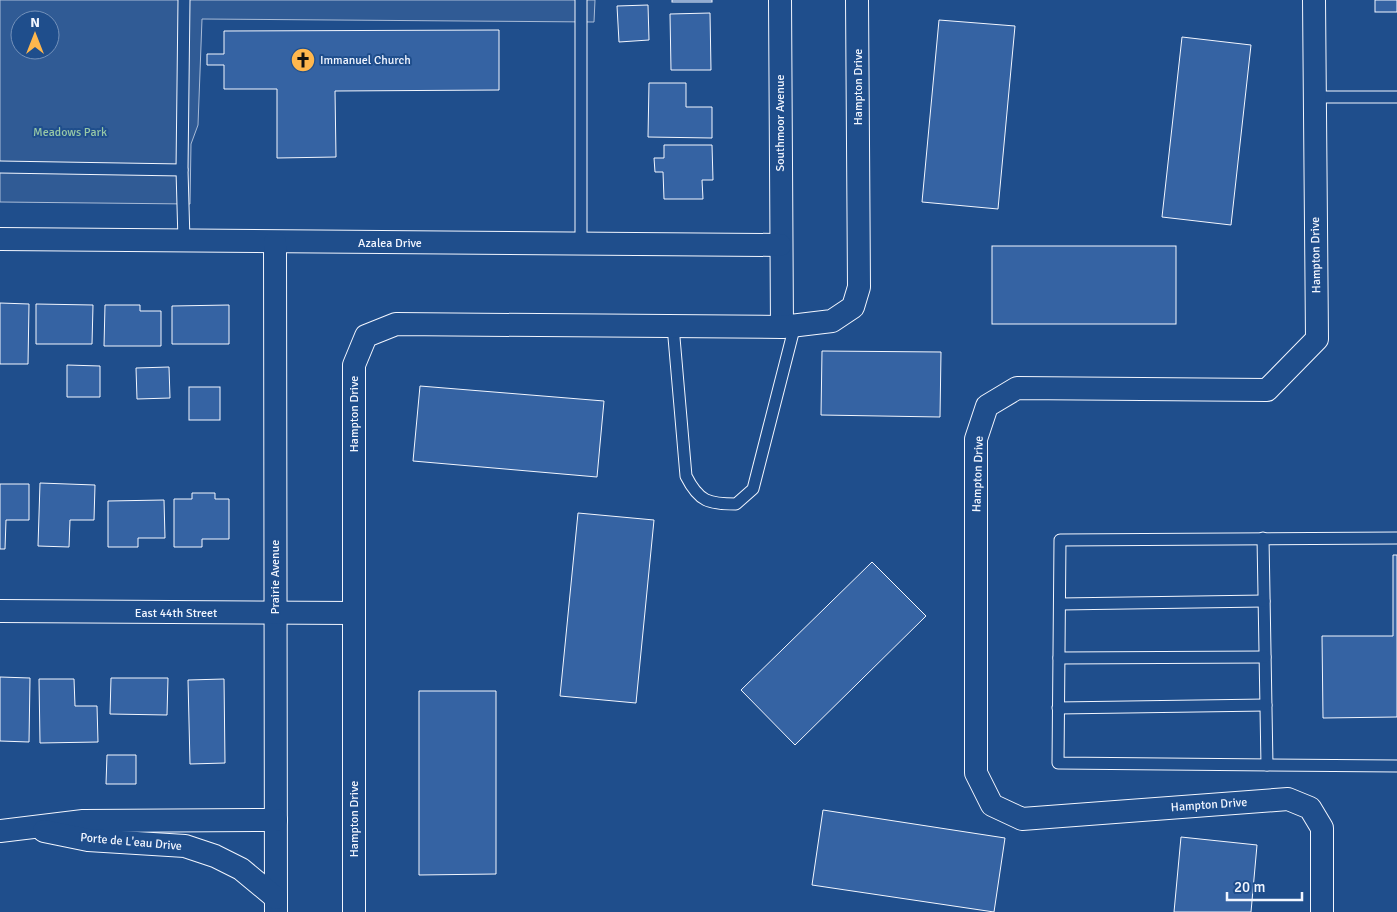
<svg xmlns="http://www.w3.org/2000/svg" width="1397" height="912" viewBox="0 0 1397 912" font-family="Signika,sans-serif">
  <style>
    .built { fill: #305b95; stroke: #a8bbd7; fill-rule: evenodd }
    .building { fill: #3563a3; stroke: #f2f6ff }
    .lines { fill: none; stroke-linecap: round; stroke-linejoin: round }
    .service-casing { stroke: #f2f6ff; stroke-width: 13 }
    .minor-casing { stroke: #f2f6ff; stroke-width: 24 }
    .service { stroke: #1f4e8c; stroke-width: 11 }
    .minor { stroke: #1f4e8c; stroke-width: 22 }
    .labels { text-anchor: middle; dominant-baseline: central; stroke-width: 4; stroke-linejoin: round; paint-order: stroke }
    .poi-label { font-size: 12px; fill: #f2f6ff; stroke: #1f4e8c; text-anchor: start }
    .street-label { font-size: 12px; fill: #f2f6ff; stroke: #1f4e8c }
    .park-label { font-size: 12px; fill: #97c8a6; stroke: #1f4e8c }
  </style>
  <rect width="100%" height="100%" fill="#1f4e8c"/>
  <path class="built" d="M0 0H595L594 22 202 19 198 125 191 144 190 204 0 202ZM20 20H50V50H20Z"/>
  <g class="building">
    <rect x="672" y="0" width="40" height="2"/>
    <rect x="1375" y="0" width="22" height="12"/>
    <polygon points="648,5 649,40 619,42 617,6"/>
    <polygon points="710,13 711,70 671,70 670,14"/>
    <polygon points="939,20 1015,26 998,209 922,202"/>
    <polygon points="499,30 499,90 335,91 336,157 277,158 277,89 224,89 224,65 207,65 207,54 224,54 224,31"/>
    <polygon points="1182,37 1251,45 1231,225 1162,217"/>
    <polygon points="649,83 686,83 686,107 712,107 712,138 648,137"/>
    <polygon points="664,145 712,145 713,180 702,180 703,199 664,199 663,172 655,172 654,158 664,158"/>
    <rect x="992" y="246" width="184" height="78"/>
    <polygon points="0,303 29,304 28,364 0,364"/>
    <polygon points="36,304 93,305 92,344 36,344"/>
    <polygon points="105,305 140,305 140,311 161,311 161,346 104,346"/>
    <polygon points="229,305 229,344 172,344 172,306"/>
    <polygon points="822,351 941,352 940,417 821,415"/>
    <polygon points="67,365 100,366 100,397 67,397"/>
    <polygon points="169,367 170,398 137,399 136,368"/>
    <polygon points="420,386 604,401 597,477 413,461"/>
    <rect x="189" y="387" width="31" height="33"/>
    <polygon points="40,483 95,485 94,520 70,520 69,547 38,546"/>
    <polygon points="0,484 29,484 29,520 6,520 5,549 0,549"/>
    <polygon points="192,493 215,493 215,499 229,499 229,539 202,539 202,547 174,547 174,499 192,499"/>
    <polygon points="164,500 165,538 138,538 138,547 108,547 108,501"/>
    <polygon points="578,513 654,520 636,703 560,696"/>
    <polygon points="1393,555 1397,555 1397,717 1323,718 1322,636 1393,636"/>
    <polygon points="872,562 926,616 795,745 741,690"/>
    <polygon points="0,677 30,678 29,742 0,741"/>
    <polygon points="111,678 168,678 167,715 110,714"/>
    <polygon points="39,679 74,679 75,706 97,706 98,742 40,743"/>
    <polygon points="224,679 225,763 190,764 188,680"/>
    <polygon points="419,691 496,691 496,874 419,875"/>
    <polygon points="107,755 136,755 136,784 106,784"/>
    <polygon points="823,810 1005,838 994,912 812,885"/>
    <polygon points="1181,837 1257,845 1251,912 1174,912"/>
  </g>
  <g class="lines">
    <g class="service-casing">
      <g id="service">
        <polyline points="184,0 182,170 184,241"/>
        <polyline points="581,0 581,244"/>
        <polyline points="1314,97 1397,97"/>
        <polyline points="0,167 182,170"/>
        <path d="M673 326 686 476C699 502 709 504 736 504L753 489 795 325"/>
        <polyline points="1263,538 1267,765"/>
        <polyline points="1397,538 1060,540 1058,763 1397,766"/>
        <polyline points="1060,604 1264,601"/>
        <polyline points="1059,658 1265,657"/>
        <polyline points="1058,708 1266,705"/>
      </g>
    </g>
    <g class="minor-casing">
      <g id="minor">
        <polyline points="780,0 782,327"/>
        <polyline points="1314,0 1317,339 1267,390 1017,388 987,406 976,439 976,773 992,805 1022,819 1288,799 1310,808 1322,828 1322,912"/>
        <polyline points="0,239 780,245"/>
        <polyline points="275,242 276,912"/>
        <polyline points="0,611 353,613"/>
        <polyline points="0,831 83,821 276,820"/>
        <polyline points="44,831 88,840 185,846 215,856 241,869 276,898"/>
        <polyline points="354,912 354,365 366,336 396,324 782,327 832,321 853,307 859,287 857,0"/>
      </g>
    </g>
    <use href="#service" class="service"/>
    <use href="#minor" class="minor"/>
  </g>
  <defs>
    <g id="church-disc" transform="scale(1.25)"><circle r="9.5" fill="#ffb74d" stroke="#1f4e8c"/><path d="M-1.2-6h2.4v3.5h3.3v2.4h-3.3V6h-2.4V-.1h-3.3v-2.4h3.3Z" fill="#111"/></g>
  </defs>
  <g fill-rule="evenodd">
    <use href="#church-disc" x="303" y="60"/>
  </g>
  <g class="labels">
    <g class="poi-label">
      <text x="320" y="60">Immanuel Church</text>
    </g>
    <g class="street-label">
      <text transform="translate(858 87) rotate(-90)">Hampton Drive</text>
      <text transform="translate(780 123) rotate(-90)">Southmoor Avenue</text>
      <text x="390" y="243">Azalea Drive</text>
      <text transform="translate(1316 255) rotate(-91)">Hampton Drive</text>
      <text transform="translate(354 414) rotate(-90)">Hampton Drive</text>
      <text transform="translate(978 474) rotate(-88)">Hampton Drive</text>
      <text transform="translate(275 577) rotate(-90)">Prairie Avenue</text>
      <text x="176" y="613">East 44th Street</text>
      <text transform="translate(1209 805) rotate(-4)">Hampton Drive</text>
      <text transform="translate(354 819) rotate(-90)">Hampton Drive</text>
      <text transform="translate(131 842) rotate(5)">Porte de L'eau Drive</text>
    </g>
    <g class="park-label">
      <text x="70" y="132">Meadows Park</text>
    </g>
  </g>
  <g transform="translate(35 35)"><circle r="24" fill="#1f4e8c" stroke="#7391ba"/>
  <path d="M0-4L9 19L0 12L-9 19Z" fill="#ffb74d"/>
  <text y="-8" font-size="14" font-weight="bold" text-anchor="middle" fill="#f2f6ff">N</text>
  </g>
  <path d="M1227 892v8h75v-8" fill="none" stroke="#f2f6ff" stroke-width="2.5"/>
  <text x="1234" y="892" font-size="15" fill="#f2f6ff" stroke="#1f4e8c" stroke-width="4" paint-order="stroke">20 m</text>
</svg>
